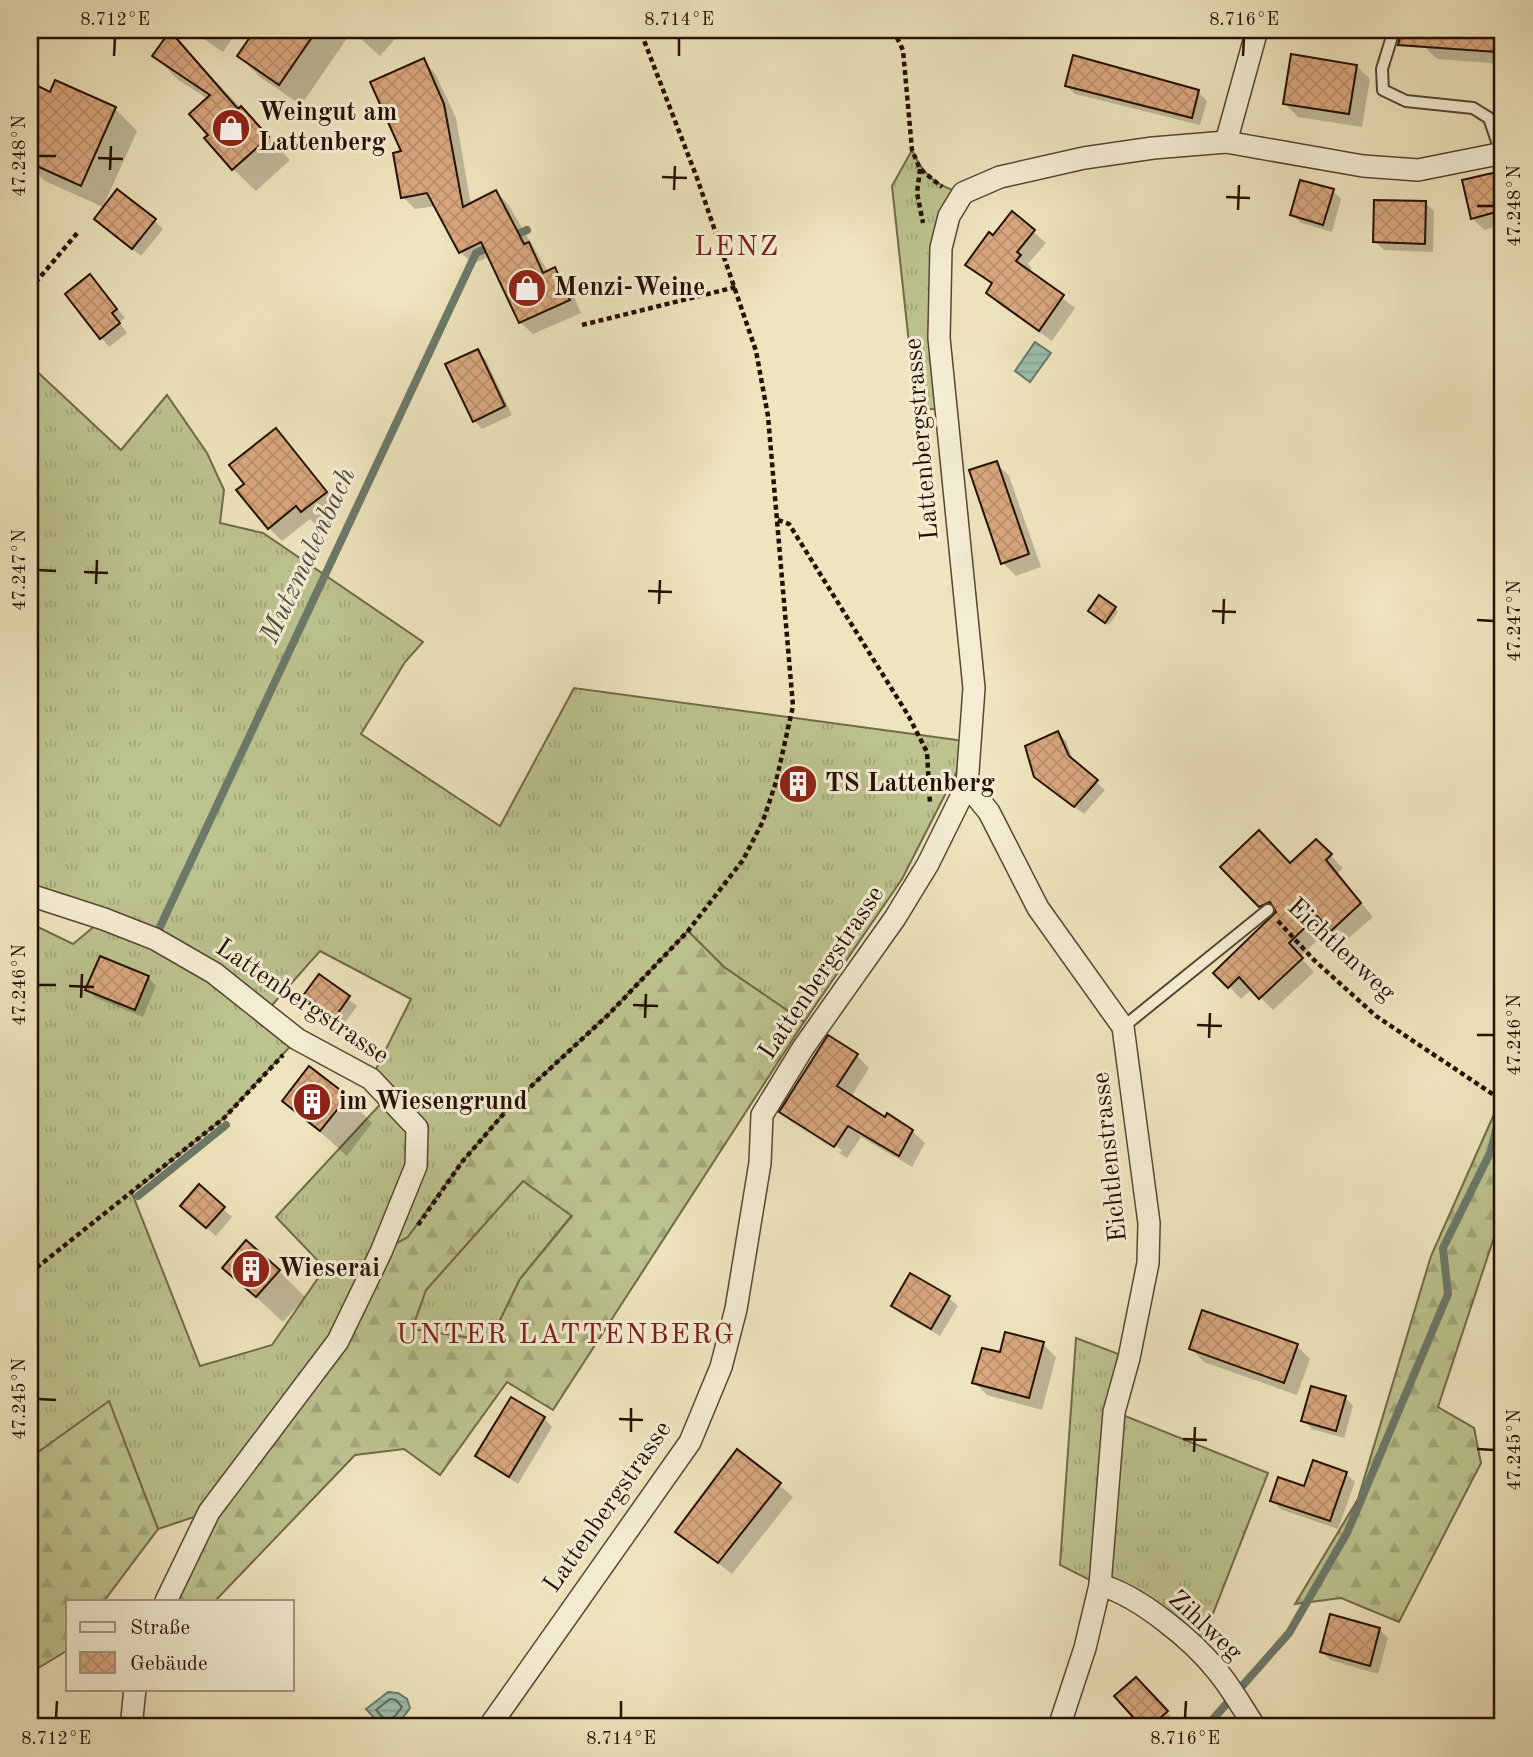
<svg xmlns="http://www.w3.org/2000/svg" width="1533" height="1757" viewBox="0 0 1533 1757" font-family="'Old Standard TT',serif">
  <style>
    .grass { fill: url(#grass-tufts); stroke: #716a48; stroke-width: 2; fill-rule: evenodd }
    .forest { fill: url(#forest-firs); stroke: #716a48; stroke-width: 2; fill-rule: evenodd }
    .water { fill: url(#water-rules); stroke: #6c7969; stroke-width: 2 }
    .shadow { fill: #0003; fill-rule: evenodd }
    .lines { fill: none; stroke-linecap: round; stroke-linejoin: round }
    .shore { stroke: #606858; stroke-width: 2 }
    .stream { stroke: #6c7969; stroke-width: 8 }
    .building { fill: url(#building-cross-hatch); stroke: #261003; stroke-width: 2 }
    .service-casing { stroke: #584532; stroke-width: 14 }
    .minor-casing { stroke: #584532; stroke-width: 24 }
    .path { stroke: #261003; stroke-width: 4.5; stroke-dasharray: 5 3.5; stroke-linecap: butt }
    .service { stroke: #f4edd4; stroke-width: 10 }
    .minor { stroke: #f4edd4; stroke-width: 21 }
    .ticks { fill: none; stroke: #261003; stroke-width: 2.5 }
    .labels { text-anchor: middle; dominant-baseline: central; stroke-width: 6; stroke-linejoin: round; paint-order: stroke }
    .poi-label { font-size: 26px; font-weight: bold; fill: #261003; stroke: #f4edd4; text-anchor: start }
    .street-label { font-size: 26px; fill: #261003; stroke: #f4edd4 }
    .neighbourhood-label { font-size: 28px; letter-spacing: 2px; fill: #7a1f14; stroke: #f4edd4 }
    .water-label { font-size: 28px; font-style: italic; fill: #4f4d3e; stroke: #f4edd4 }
    .neatline { fill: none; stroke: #261003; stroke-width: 2.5 }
    .ticks-label { font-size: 18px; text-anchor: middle; fill: #261003 }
  </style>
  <defs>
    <pattern id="grass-tufts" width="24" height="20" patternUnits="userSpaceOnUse" patternTransform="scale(1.75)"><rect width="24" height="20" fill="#bcc38e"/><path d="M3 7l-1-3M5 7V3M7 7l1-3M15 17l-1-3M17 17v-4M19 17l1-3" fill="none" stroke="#a1a679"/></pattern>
    <pattern id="forest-firs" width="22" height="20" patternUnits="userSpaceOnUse" patternTransform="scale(1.75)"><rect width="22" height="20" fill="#bcc38e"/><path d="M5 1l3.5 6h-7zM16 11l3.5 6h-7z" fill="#a1a679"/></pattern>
    <pattern id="water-rules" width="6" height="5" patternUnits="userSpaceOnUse" patternTransform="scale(1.75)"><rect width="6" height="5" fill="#9abfad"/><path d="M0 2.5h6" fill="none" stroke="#85a393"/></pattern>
    <pattern id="building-cross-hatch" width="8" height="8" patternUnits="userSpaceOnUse" patternTransform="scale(1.75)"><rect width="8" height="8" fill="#d8a77e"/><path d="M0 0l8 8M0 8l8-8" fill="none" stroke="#b98f6b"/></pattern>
  </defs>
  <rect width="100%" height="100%" fill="#eee4bd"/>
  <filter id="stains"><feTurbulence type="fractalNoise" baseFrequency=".00286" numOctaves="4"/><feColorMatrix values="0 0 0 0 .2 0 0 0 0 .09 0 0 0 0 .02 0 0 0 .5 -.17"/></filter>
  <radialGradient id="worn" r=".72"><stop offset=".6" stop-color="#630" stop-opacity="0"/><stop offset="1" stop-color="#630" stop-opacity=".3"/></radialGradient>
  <g class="grass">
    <path d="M912 150C922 174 937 187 963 193L949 216 944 410 916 408 892 186Z"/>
    <path d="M30 365 121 450 167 395 207 453 224 490 220 523 263 533 423 642 405 662 361 734 500 826 574 688 972 742 902 879 804 1022 724 967 688 931 609 1014 512 1104 462 1162 408 1237 381 1252 338 1341 209 1512 158 1529 109 1402 30 1458V923L73 944 103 919 30 895ZM320 951 411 999 371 1079 387 1097 276 1217 325 1268 272 1345 200 1366 132 1193 224 1118 297 1039 265 1013Z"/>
    <polygon points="523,1181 572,1215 520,1279 490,1341 412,1329 426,1290"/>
    <polygon points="1076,1338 1129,1358 1115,1412 1268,1473 1198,1652 1100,1585 1060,1565"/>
  </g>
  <g class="forest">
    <path d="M688 931 724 967 804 1022 553 1410 507 1382 440 1475 404 1449 355 1455 215 1601H166L209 1512 338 1341 381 1252 408 1237 462 1162 512 1104 609 1014ZM523 1181 572 1216 520 1279 490 1341 412 1329 426 1290Z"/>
    <polygon points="1503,1094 1503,1210 1438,1407 1474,1428 1481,1463 1399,1622 1341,1598 1295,1604 1358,1499 1431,1256"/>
    <polygon points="109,1401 158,1529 104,1601 68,1601 68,1650 30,1673 30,1458"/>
  </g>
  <g class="water">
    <polygon points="1035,342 1051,353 1030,382 1015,371"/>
    <polygon points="388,1692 398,1693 407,1699 410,1708 399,1723 383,1727 366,1709"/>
  </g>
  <g class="shadow">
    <polygon points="191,30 238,30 223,52"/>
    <polygon points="257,30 403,30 380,56 352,31 301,105 260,77 239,56"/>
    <polygon points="1425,30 1503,30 1503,64 1437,59 1424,46"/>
    <polygon points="155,56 192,56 290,160 256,191 233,169 210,135 208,99 177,79"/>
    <polygon points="423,61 435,73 456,118 471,205 496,192 508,204 548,272 555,269 567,281 581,313 533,334 520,322 490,256 473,264 460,252 436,206 415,209 403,197 404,153"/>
    <polygon points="1357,66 1370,79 1362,127 1298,117 1285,104"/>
    <polygon points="30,84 51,94 115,109 137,131 103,207 45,181 30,166"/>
    <polygon points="1067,86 1198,92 1207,101 1200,125 1075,94"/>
    <polygon points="1500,173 1503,173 1503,225 1484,230 1472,218 1464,182"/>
    <polygon points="1333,191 1341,199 1332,232 1301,223 1292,215"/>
    <polygon points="1425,203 1434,211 1433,252 1384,250 1375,242"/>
    <polygon points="1012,213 1046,243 1028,264 1032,268 1028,272 1075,308 1052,341 1000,305 988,293 993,286 968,265"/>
    <polygon points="96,219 154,220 163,229 141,256"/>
    <polygon points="90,276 125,318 119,322 127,333 109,347 67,294"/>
    <polygon points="478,351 486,360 512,415 482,429 474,421"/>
    <polygon points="276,430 339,505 315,524 310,519 282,541 269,528 247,484"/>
    <polygon points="996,463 1009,476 1041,567 1016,576 1003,563"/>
    <polygon points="1115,608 1118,612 1109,625 1094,615"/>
    <polygon points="1057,733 1066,741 1075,764 1105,790 1084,814 1045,785"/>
    <polygon points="1316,841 1343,868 1337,874 1373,917 1344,942 1330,928 1300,957 1314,972 1273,1010 1252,989 1241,999 1216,973 1273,919 1222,867 1291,865"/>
    <polygon points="320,976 357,1006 342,1027 304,997"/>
    <polygon points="148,977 156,986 143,1017 96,998 88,989"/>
    <path d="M857 1056 869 1068 851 1097 886 1119 912 1131 925 1143 912 1167 861 1137 847 1158 794 1124 781 1112ZM793 1119 842 1150 840 1153 793 1123Z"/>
    <polygon points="346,1097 372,1123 347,1156 284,1100"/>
    <polygon points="199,1187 232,1217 216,1236 191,1214"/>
    <polygon points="224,1267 279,1271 305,1297 283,1322"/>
    <polygon points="910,1276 949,1298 958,1306 940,1336 901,1314 893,1306"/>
    <polygon points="1043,1344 1056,1357 1042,1410 987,1395 974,1382 1001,1354"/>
    <polygon points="1297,1346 1310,1359 1297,1395 1204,1362 1191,1348"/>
    <polygon points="1345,1397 1353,1406 1344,1438 1312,1429 1303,1420"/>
    <polygon points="544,1418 552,1427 518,1484 477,1456"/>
    <polygon points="738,1451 793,1497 732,1574 677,1531"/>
    <polygon points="1346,1474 1355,1482 1338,1529 1280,1509 1272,1500"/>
    <polygon points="1380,1630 1388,1638 1378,1674 1330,1660 1321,1651"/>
    <polygon points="1144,1687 1175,1721 1168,1727 1144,1727 1116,1696"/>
    <polygon points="1360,1721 1367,1727 1327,1727 1327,1725"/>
  </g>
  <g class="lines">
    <polygon class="shore" points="390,1699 396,1700 402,1707 395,1716 386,1721 376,1710"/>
    <g class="stream">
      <polyline points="511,237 527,230"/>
      <polyline points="30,917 35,912"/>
      <polyline points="159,929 476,253 492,246"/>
      <polyline points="138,1196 226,1125"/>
      <polyline points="1206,1727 1289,1633 1347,1533 1448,1294 1443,1248 1491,1151 1503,1102"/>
    </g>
  </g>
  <g class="building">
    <polygon points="255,30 317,30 279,85 237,56"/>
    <polygon points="1402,30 1498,30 1496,52 1398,45"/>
    <polygon points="170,31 238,109 241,106 269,137 232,170 204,138 208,135 189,114 210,95 152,56"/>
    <polygon points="1291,54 1357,65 1349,114 1283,104"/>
    <polygon points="1073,55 1199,90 1192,118 1065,86"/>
    <polygon points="424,58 444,104 463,207 496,190 524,244 529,242 543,273 555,267 570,300 519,323 481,242 459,253 427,193 401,198 393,153 401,151 370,82"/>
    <polygon points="55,80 116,107 81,186 30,163 30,82 50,92"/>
    <polygon points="1497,172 1503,210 1471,219 1462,180"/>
    <polygon points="1300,180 1334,189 1323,225 1290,215"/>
    <polygon points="117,189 156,219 132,249 94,219"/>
    <polygon points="1374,200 1426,201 1425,244 1373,242"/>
    <polygon points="1012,211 1035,230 1017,252 1021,255 1016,261 1064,295 1039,331 986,293 992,283 965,265 989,232 993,235"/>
    <polygon points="90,274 117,309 112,313 120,323 100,339 65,294"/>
    <polygon points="478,349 505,406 473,422 445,364"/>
    <polygon points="276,428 327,492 301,512 296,506 268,529 236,490 244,484 229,465"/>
    <polygon points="997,461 1029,554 1001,564 969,470"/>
    <polygon points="1099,595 1116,607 1105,623 1088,611"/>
    <polygon points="1058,731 1069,756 1098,780 1074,807 1034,777 1025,746"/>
    <polygon points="1259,830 1290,863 1316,839 1332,854 1326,860 1361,903 1331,931 1317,916 1289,943 1303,958 1259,999 1239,977 1228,988 1213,973 1276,912 1270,902 1259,907 1220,867"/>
    <polygon points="100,956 149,976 135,1010 85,990"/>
    <polygon points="319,974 350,996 333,1020 302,997"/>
    <polygon points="828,1035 858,1054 837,1086 885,1117 887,1113 913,1130 899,1156 848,1126 834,1147 779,1112"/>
    <polygon points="309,1066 348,1096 320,1131 282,1101"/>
    <polygon points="199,1184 225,1207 206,1228 180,1206"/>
    <polygon points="246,1240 280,1270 256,1297 222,1268"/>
    <polygon points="910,1273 950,1296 931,1329 891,1306"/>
    <polygon points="1202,1310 1298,1344 1284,1383 1189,1349"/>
    <polygon points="1005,1332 1044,1342 1029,1398 972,1383 982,1348 1000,1352"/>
    <polygon points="1311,1386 1346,1396 1336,1431 1301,1421"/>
    <polygon points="511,1397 545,1417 509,1477 475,1456"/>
    <polygon points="737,1449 781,1483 718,1563 675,1532"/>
    <polygon points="1313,1460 1347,1472 1330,1521 1270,1501 1278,1477 1304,1486"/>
    <polygon points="1330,1614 1380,1628 1370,1666 1320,1652"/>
    <polygon points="1136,1677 1168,1711 1150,1727 1142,1727 1114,1696"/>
  </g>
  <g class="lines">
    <g class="service-casing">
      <g id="service">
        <polyline points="1394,30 1382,69 1383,90 1406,101 1473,108 1489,118 1501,153"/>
        <polyline points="1123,1027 1268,910"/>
      </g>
    </g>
    <g class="minor-casing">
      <g id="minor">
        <polyline points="1226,142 1257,30"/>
        <polyline points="967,785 989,812 1038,908 1123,1027 1149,1223 1148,1263 1129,1358 1114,1412 1100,1585 1085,1648 1059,1727"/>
        <polyline points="30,895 104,919 155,939 214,973 297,1039 371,1079 417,1128 416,1166 381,1252 338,1341 209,1512 166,1601"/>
        <path d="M1100 1585C1138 1595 1194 1641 1218 1672 1232 1689 1243 1709 1255 1727"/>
        <polyline points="131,1727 135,1689"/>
        <polyline points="489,1727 690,1442 721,1367 736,1309 760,1163 762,1115 803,1048 895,918 928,864 967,785 974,688 939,338 941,248 949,216 963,193 1000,177 1084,158 1153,148 1226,142 1363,166 1418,170 1503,153"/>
      </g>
    </g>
    <g class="path">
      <polyline points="893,30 903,50 912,150 920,169 942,187"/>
      <polyline points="426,35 427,30"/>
      <polyline points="920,169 917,193 923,223"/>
      <polyline points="30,289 79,231"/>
      <polyline points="582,325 736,287"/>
      <polyline points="778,520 789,524 908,715 927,752 930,805"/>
      <polyline points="1278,921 1314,960 1376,1016 1503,1101"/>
      <polyline points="418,1225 462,1162 512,1104 609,1014 688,931 743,860 763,821 776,782 793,706 768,416 756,351 697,178 640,30"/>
      <polyline points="30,1273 224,1118 283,1055"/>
    </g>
    <use href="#service" class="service"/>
    <use href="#minor" class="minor"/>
  </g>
  <path class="ticks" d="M114 56 115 38M679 56V38M1243 56 1244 38M38 156H56M98 158 123 159M110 170 111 146M662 177 687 178M674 190 675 166M1226 197 1250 198M1477 206H1494M1238 210 1239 185M38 570 56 571M84 572 108 573M96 584 97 560M648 591 672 592M659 604 660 580M1212 611 1236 612M1477 620 1494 621M1223 624 1224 599M38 985H56M69 986 94 987M81 998 82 974M633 1005 658 1006M645 1018 646 994M1197 1025 1222 1026M1477 1035H1494M1209 1038 1210 1013M38 1399 56 1400M619 1419 643 1420M631 1432V1408M1183 1439 1207 1440M1477 1449 1494 1450M1194 1452 1195 1427M56 1718 57 1701M621 1718V1701M1185 1718 1186 1701"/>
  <defs>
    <g id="shop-disc" transform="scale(2.0125)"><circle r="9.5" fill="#8f2418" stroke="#f4edd4"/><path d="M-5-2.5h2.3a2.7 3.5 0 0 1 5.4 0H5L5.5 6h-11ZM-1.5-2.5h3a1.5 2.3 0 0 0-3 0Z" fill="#fff"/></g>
    <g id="building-disc" transform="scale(2.0125)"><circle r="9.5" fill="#8f2418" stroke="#f4edd4"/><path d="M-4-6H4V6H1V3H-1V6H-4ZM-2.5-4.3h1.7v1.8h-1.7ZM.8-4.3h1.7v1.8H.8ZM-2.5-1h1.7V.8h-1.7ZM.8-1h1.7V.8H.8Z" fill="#fff"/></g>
  </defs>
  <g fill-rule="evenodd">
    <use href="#shop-disc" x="231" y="128"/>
    <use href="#shop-disc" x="527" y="288"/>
    <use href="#building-disc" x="798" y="784"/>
    <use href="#building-disc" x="312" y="1102"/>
    <use href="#building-disc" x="251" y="1269"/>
  </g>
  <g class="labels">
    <g class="poi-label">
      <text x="258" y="113">Weingut am<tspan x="258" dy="30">Lattenberg</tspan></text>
      <text x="554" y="288">Menzi-Weine</text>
      <text x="825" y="784">TS Lattenberg</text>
      <text x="339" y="1102">im Wiesengrund</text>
      <text x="278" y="1269">Wieserai</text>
    </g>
    <g class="street-label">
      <text transform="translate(922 439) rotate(-95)">Lattenbergstrasse</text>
      <text transform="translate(1341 950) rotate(43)">Eichtlenweg</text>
      <text transform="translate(822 973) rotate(-56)">Lattenbergstrasse</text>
      <text transform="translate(302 1002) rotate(34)">Lattenbergstrasse</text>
      <text transform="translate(1110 1157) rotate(-96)">Eichtlenstrasse</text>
      <text transform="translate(608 1507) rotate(-55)">Lattenbergstrasse</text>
      <text transform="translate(1205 1626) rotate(43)">Zihlweg</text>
    </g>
    <g class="neighbourhood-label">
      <text x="737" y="248">LENZ</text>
      <text x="566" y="1336">UNTER LATTENBERG</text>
    </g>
    <g class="water-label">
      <text transform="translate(309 556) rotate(-65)">Mutzmalenbach</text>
    </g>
  </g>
  <rect width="1533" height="1757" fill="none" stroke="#eee4bd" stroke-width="77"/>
  <rect x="66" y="1600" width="228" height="91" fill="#f4edd4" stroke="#a29580" stroke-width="2"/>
  <rect x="80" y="1622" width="35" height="10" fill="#f4edd4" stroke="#a29580" stroke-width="2"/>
  <text x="130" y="1634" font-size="21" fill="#261003">Straße</text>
  <rect x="80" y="1652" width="35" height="21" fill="url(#building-cross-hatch)" stroke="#a29580" stroke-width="2"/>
  <text x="130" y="1670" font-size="21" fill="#261003">Gebäude</text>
  <rect x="38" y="38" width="1456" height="1680" class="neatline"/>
  <g class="ticks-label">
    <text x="115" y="25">8.712°E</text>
    <text x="679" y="25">8.714°E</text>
    <text x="1244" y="25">8.716°E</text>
    <text transform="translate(19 156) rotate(-90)" y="6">47.248°N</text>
    <text transform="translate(1514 206) rotate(-90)" y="6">47.248°N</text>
    <text transform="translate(19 570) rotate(-90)" y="6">47.247°N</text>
    <text transform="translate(1514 621) rotate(-90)" y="6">47.247°N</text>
    <text transform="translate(19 985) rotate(-90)" y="6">47.246°N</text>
    <text transform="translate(1514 1035) rotate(-90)" y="6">47.246°N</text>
    <text transform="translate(19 1399) rotate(-90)" y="6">47.245°N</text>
    <text transform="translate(1514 1450) rotate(-90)" y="6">47.245°N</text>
    <text x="56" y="1744">8.712°E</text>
    <text x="621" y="1744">8.714°E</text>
    <text x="1185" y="1744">8.716°E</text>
  </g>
  <rect width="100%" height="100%" filter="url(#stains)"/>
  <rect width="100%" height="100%" fill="url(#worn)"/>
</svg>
